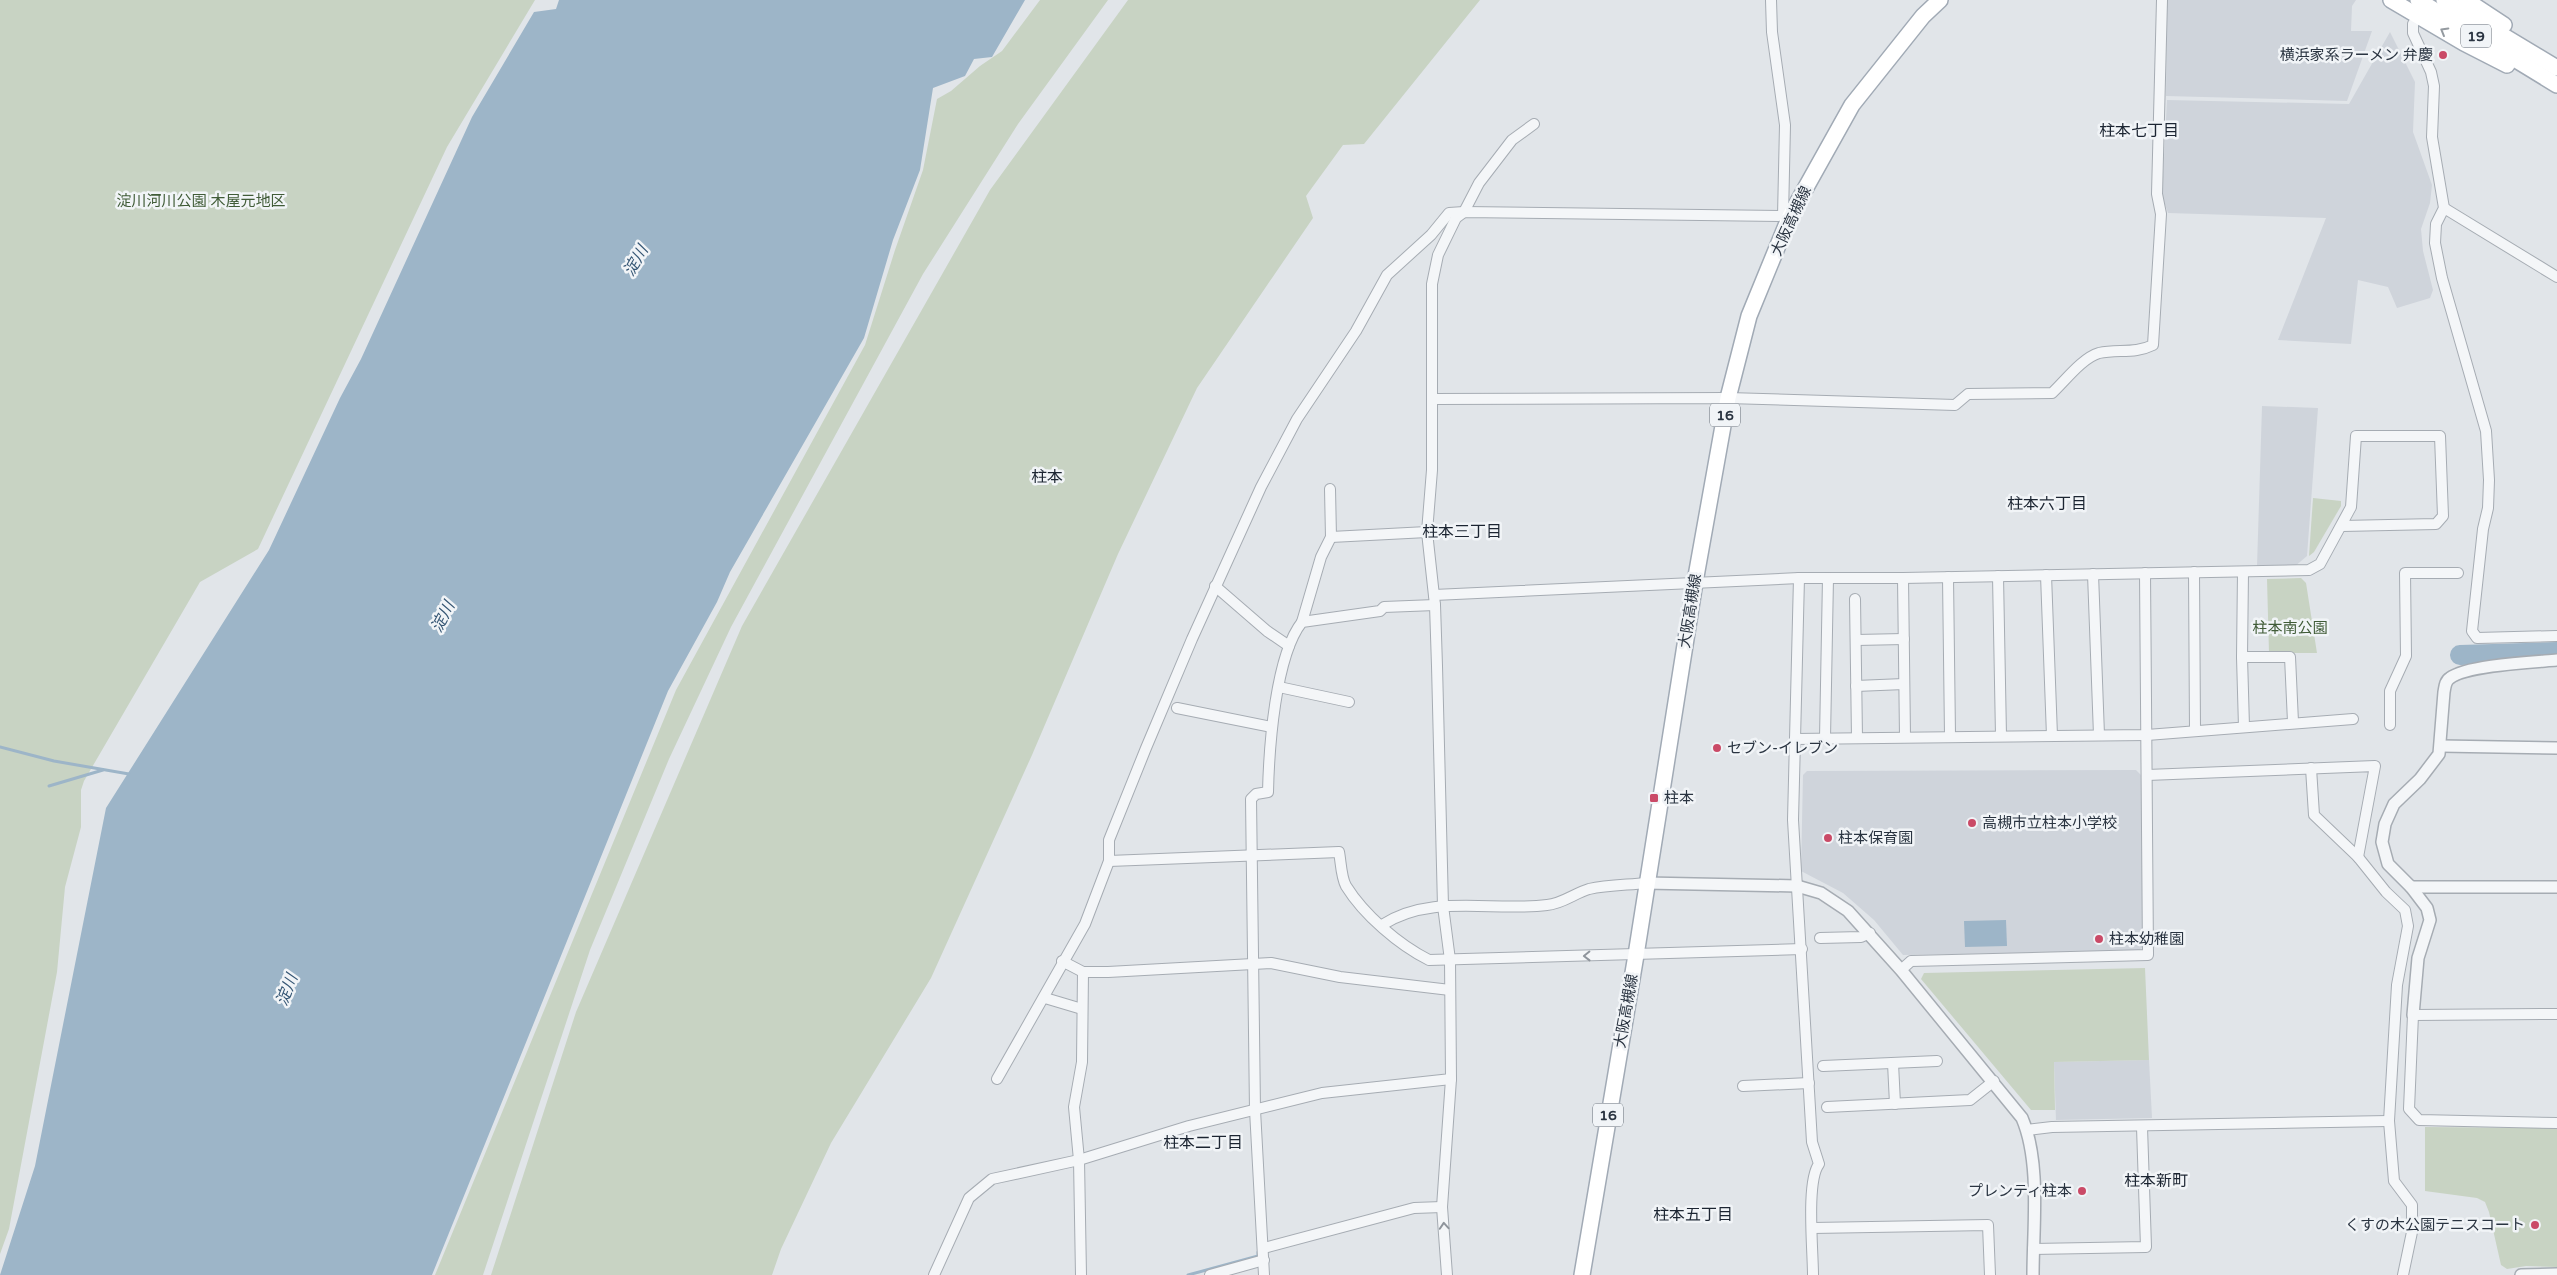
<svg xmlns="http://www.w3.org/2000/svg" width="2557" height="1275" viewBox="0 0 2557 1275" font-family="'Varela Round','Noto Sans JP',sans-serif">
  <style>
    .built { fill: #cfd4db }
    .green { fill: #c8d3c3 }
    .water { fill: #9db5c8 }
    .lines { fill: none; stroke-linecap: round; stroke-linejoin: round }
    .stream { stroke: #9db5c8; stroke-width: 3 }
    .river { stroke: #9db5c8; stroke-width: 20 }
    .minor-casing { stroke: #a6acb3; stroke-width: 12 }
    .tertiary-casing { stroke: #a6acb3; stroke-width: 14 }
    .primary-casing { stroke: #a1aab5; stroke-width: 18 }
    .minor { stroke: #f4f6f8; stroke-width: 10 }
    .tertiary { stroke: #f4f6f8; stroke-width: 11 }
    .primary { stroke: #fff; stroke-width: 15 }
    .oneway { stroke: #949aa0 }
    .oneway2 { stroke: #8f959c }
    .poi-dot { fill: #ca4a67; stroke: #f1f4f7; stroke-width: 2 }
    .labels { text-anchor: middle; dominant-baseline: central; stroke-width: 5; stroke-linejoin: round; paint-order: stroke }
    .shield { fill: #f1f4f7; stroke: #666e78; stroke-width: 1 }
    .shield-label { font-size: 14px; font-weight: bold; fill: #2a3441 }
    .poi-label { font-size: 15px; fill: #2a3441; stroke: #f1f4f7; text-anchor: start }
    .park-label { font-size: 15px; fill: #415c38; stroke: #f1f4f7 }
    .street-label { font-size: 15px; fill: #2a3441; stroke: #f1f4f7 }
    .neighbourhood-label { font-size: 16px; fill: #1c2532; stroke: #f1f4f7 }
    .water-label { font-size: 16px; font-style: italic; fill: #355674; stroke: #f1f4f7 }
  </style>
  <rect width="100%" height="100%" fill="#e1e5e9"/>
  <g class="built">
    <polygon points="2167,0 2356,0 2352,6 2351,31 2372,31 2347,101 2166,96"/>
    <polygon points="2390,32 2415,82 2413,132 2432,185 2430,203 2421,229 2423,251 2433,290 2430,298 2397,308 2388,287 2358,280 2351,344 2278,340 2326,218 2168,213 2162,196 2167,100 2349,104"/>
    <polygon points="2262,406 2318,408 2307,556 2294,567 2257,566"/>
    <polygon points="2136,770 2141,775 2143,947 2138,951 1903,955 1874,920 1843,893 1801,871 1803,775 1807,771"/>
    <polygon points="2149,1060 2152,1118 2056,1120 2054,1062"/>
  </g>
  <g class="green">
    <polygon points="0,0 535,0 447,147 258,549 200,582 84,781 81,790 81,827 65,887 57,972 9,1229 0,1254"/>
    <polygon points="1040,0 1108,0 1018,124 923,274 731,627 669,759 590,950 483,1275 435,1275 676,690 865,345 895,250 923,170 937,99 951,91 980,66 1002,51"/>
    <polygon points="1128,0 1480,0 1364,144 1343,145 1306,196 1313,218 1197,388 1118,554 1032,755 931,978 831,1143 781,1249 772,1275 491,1275 576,1012 742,626 990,190"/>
    <polygon points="2313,498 2341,501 2341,506 2314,552 2309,556"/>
    <polygon points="2301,578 2306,583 2317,653 2269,653 2267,579"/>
    <polygon points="2145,968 2149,1060 2054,1062 2055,1110 2031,1110 1921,979 1924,973"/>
    <polygon points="2425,1127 2557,1128 2557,1267 2526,1266 2507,1269 2501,1265 2489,1212 2485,1202 2477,1198 2425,1191"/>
  </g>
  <g class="water">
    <polygon points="559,0 1025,0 992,57 974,59 965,76 933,88 920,170 893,240 864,338 730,572 717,602 668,691 432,1275 0,1275 35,1166 106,808 269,550 340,398 361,359 472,117 534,12 556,9"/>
    <polygon points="2006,920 2007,946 1965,947 1964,921"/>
  </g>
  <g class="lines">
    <g class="stream">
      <polyline points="0,747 54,761 129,774"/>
      <polyline points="49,786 103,770"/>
      <polyline points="1188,1275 1258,1256 1258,1252"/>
    </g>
    <polyline class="river" points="2460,655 2557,652"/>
    <g class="minor-casing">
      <g id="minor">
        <polyline points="1771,0 1772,32 1785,125 1783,216"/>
        <polyline points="2418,16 2413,24 2413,33 2431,72 2434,86 2432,137 2444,208 2436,224 2435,243 2442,278 2486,431 2489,480 2488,508 2483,529 2472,631 2477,638 2557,636"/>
        <polyline points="2444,208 2557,277"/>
        <path d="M1433 399 1728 398 1955 405 1968 394 2052 393C2065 381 2082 358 2099 353 2118 349 2135 354 2153 345L2161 214 2157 194 2162 0"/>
        <polyline points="1331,537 1427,532"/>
        <polyline points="2194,572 2195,731"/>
        <polyline points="2243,572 2242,657 2244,727"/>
        <polyline points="2093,574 2099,735"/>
        <polyline points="2046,575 2052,736"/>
        <polyline points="1998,576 2001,736"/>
        <polyline points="1948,577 1950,736"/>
        <path d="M1799 578 1793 820 1812 1142 1819 1164C1806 1181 1813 1250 1813 1275"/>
        <polyline points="1903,578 1905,737"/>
        <polyline points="1215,586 1267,631 1289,646"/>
        <polyline points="1434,595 1799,578 1903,578 2309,570 2320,564 2351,507 2356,436 2440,436 2443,516 2436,524 2342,526"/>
        <polyline points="1855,599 1857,738"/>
        <polyline points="1302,622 1321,557 1331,537 1330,489"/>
        <polyline points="1856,640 1904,639"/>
        <polyline points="2242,657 2290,657 2293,722"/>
        <polyline points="1856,686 1904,684"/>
        <polyline points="1279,687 1349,702"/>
        <polyline points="1177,708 1272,727"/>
        <polyline points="2390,725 2390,691 2406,656 2405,573 2458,573"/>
        <polyline points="1825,738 1828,578"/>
        <polyline points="1795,739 2147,735 2353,719"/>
        <polyline points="2311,768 2314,815 2358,857 2386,892 2405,910 2408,926 2397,985 2389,1121 2394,1181 2412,1205 2412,1232 2403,1275"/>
        <polyline points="2147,775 2375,766 2358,857"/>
        <path d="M1109 861 1339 852C1341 862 1341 877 1346 886 1364 915 1399 945 1429 960L1802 949"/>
        <path d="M1382 925C1431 893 1492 912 1547 905 1562 904 1575 893 1589 889 1607 885 1628 885 1646 883"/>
        <polyline points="1820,938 1861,937 1870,933"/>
        <polyline points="1062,961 1083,972 1108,972 1271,963 1340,977 1450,990"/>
        <polyline points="1901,970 1911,961 2148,955 2145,573"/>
        <polyline points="1045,998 1082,1009"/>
        <polyline points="2557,1014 2413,1015 2409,1109 2419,1120 2557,1123"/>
        <polyline points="1893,1063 1895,1104"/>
        <polyline points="1823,1066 1937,1061"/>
        <polyline points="997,1079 1085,924 1109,861 1109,840 1146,748 1192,639 1261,487 1297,419 1356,331 1387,275 1431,235 1449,213 1464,212 1790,216"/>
        <polyline points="1743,1086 1809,1083"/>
        <polyline points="1827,1107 1970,1100 1994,1081"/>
        <polyline points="2027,1130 2052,1127 2389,1121"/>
        <polyline points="1813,1228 1988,1225 1990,1275"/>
        <polyline points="1264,1248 1414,1208 1442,1207"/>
        <polyline points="2033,1249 2146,1247 2142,1127"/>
        <polyline points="934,1275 969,1198 992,1179 1079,1160 1189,1126 1322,1093 1451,1079 1450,960 1443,906 1437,666 1435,605 1427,532 1432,470 1432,284 1438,255 1456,218 1464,212 1479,183 1512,140 1534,124"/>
        <polyline points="1081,1275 1079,1160 1074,1107 1082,1062 1083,972"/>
        <polyline points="1210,1275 1264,1260"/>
        <path d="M1264 1275 1255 1110 1251 799 1256 794 1268 792C1269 749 1275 656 1302 622L1380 611 1384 607 1435 605"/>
        <polyline points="1447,1275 1442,1207 1451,1079"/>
      </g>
    </g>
    <g class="tertiary-casing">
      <g id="tertiary">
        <polyline points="2441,746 2557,748"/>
        <path d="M1646 883 1797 886 1821 893 1848 911 1901 970 2022 1118C2041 1162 2033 1227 2033 1275"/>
        <polyline points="2411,887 2557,887"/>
        <path d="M2413 1015 2418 958 2430 920 2427 908 2411 887 2388 864 2382 842 2385 824 2394 804 2420 779 2439 754 2444 692C2445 687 2445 681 2450 678 2466 665 2534 662 2557 660"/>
        <polyline points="2521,1275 2557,1274"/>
      </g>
    </g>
    <g class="primary-casing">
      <g id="primary">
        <polyline points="2391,0 2464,43 2507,65"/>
        <polyline points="2418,0 2557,85"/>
        <polyline points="2444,0 2557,68"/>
        <polyline points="2466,0 2504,25"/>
        <polyline points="1582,1275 1636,955 1695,582 1728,398 1749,316 1790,216 1852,105 1923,16 1940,0"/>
      </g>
    </g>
    <use href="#minor" class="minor"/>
    <use href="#tertiary" class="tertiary"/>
    <use href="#primary" class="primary"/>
  </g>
  <defs><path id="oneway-chevron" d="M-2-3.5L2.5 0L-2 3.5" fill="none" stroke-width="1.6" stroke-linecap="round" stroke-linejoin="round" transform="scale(1.25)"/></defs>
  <use class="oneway" href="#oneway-chevron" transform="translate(2444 31) rotate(-150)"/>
  <g class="oneway2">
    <use href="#oneway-chevron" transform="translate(1587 956) rotate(179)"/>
    <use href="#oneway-chevron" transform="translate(1444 1226) rotate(-94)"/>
  </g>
  <g class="poi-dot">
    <circle cx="2443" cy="55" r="5"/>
    <circle cx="1717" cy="748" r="5"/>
    <rect x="1649" y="793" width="10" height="10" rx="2.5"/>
    <circle cx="1972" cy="823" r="5"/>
    <circle cx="1828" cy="838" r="5"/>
    <circle cx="2099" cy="939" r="5"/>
    <circle cx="2082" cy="1191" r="5"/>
    <circle cx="2535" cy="1225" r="5"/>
  </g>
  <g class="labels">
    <g class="shield">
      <rect x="2461" y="24.5" width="30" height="23" rx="4"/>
      <rect x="1710" y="403.5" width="30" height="23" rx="4"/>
      <rect x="1593" y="1103.5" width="30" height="23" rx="4"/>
    </g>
    <g class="shield-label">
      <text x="2476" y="36">19</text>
      <text x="1725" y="415">16</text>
      <text x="1608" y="1115">16</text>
    </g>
    <g class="poi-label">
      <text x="2433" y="55" text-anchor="end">横浜家系ラーメン 弁慶</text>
      <text x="1727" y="748">セブン-イレブン</text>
      <text x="1664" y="798">柱本</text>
      <text x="1982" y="823">高槻市立柱本小学校</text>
      <text x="1838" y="838">柱本保育園</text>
      <text x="2109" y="939">柱本幼稚園</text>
      <text x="2072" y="1191" text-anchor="end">プレンティ柱本</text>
      <text x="2525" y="1225" text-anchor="end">くすの木公園テニスコート</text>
    </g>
    <g class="park-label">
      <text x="201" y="201">淀川河川公園 木屋元地区</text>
      <text x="2290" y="628">柱本南公園</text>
    </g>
    <g class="street-label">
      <text transform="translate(1791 221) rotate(-65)">大阪高槻線</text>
      <text transform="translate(1690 611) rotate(-81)">大阪高槻線</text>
      <text transform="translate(1626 1011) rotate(-80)">大阪高槻線</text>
    </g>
    <g class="neighbourhood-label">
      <text x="2139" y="131">柱本七丁目</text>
      <text x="1047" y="477">柱本</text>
      <text x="2047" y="504">柱本六丁目</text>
      <text x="1462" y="532">柱本三丁目</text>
      <text x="1203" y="1143">柱本二丁目</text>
      <text x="2156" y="1181">柱本新町</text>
      <text x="1693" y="1215">柱本五丁目</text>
    </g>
    <g class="water-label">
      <text transform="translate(636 261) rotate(-60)">淀川</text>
      <text transform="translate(443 617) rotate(-63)">淀川</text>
      <text transform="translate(287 990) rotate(-69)">淀川</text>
    </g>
  </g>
</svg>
